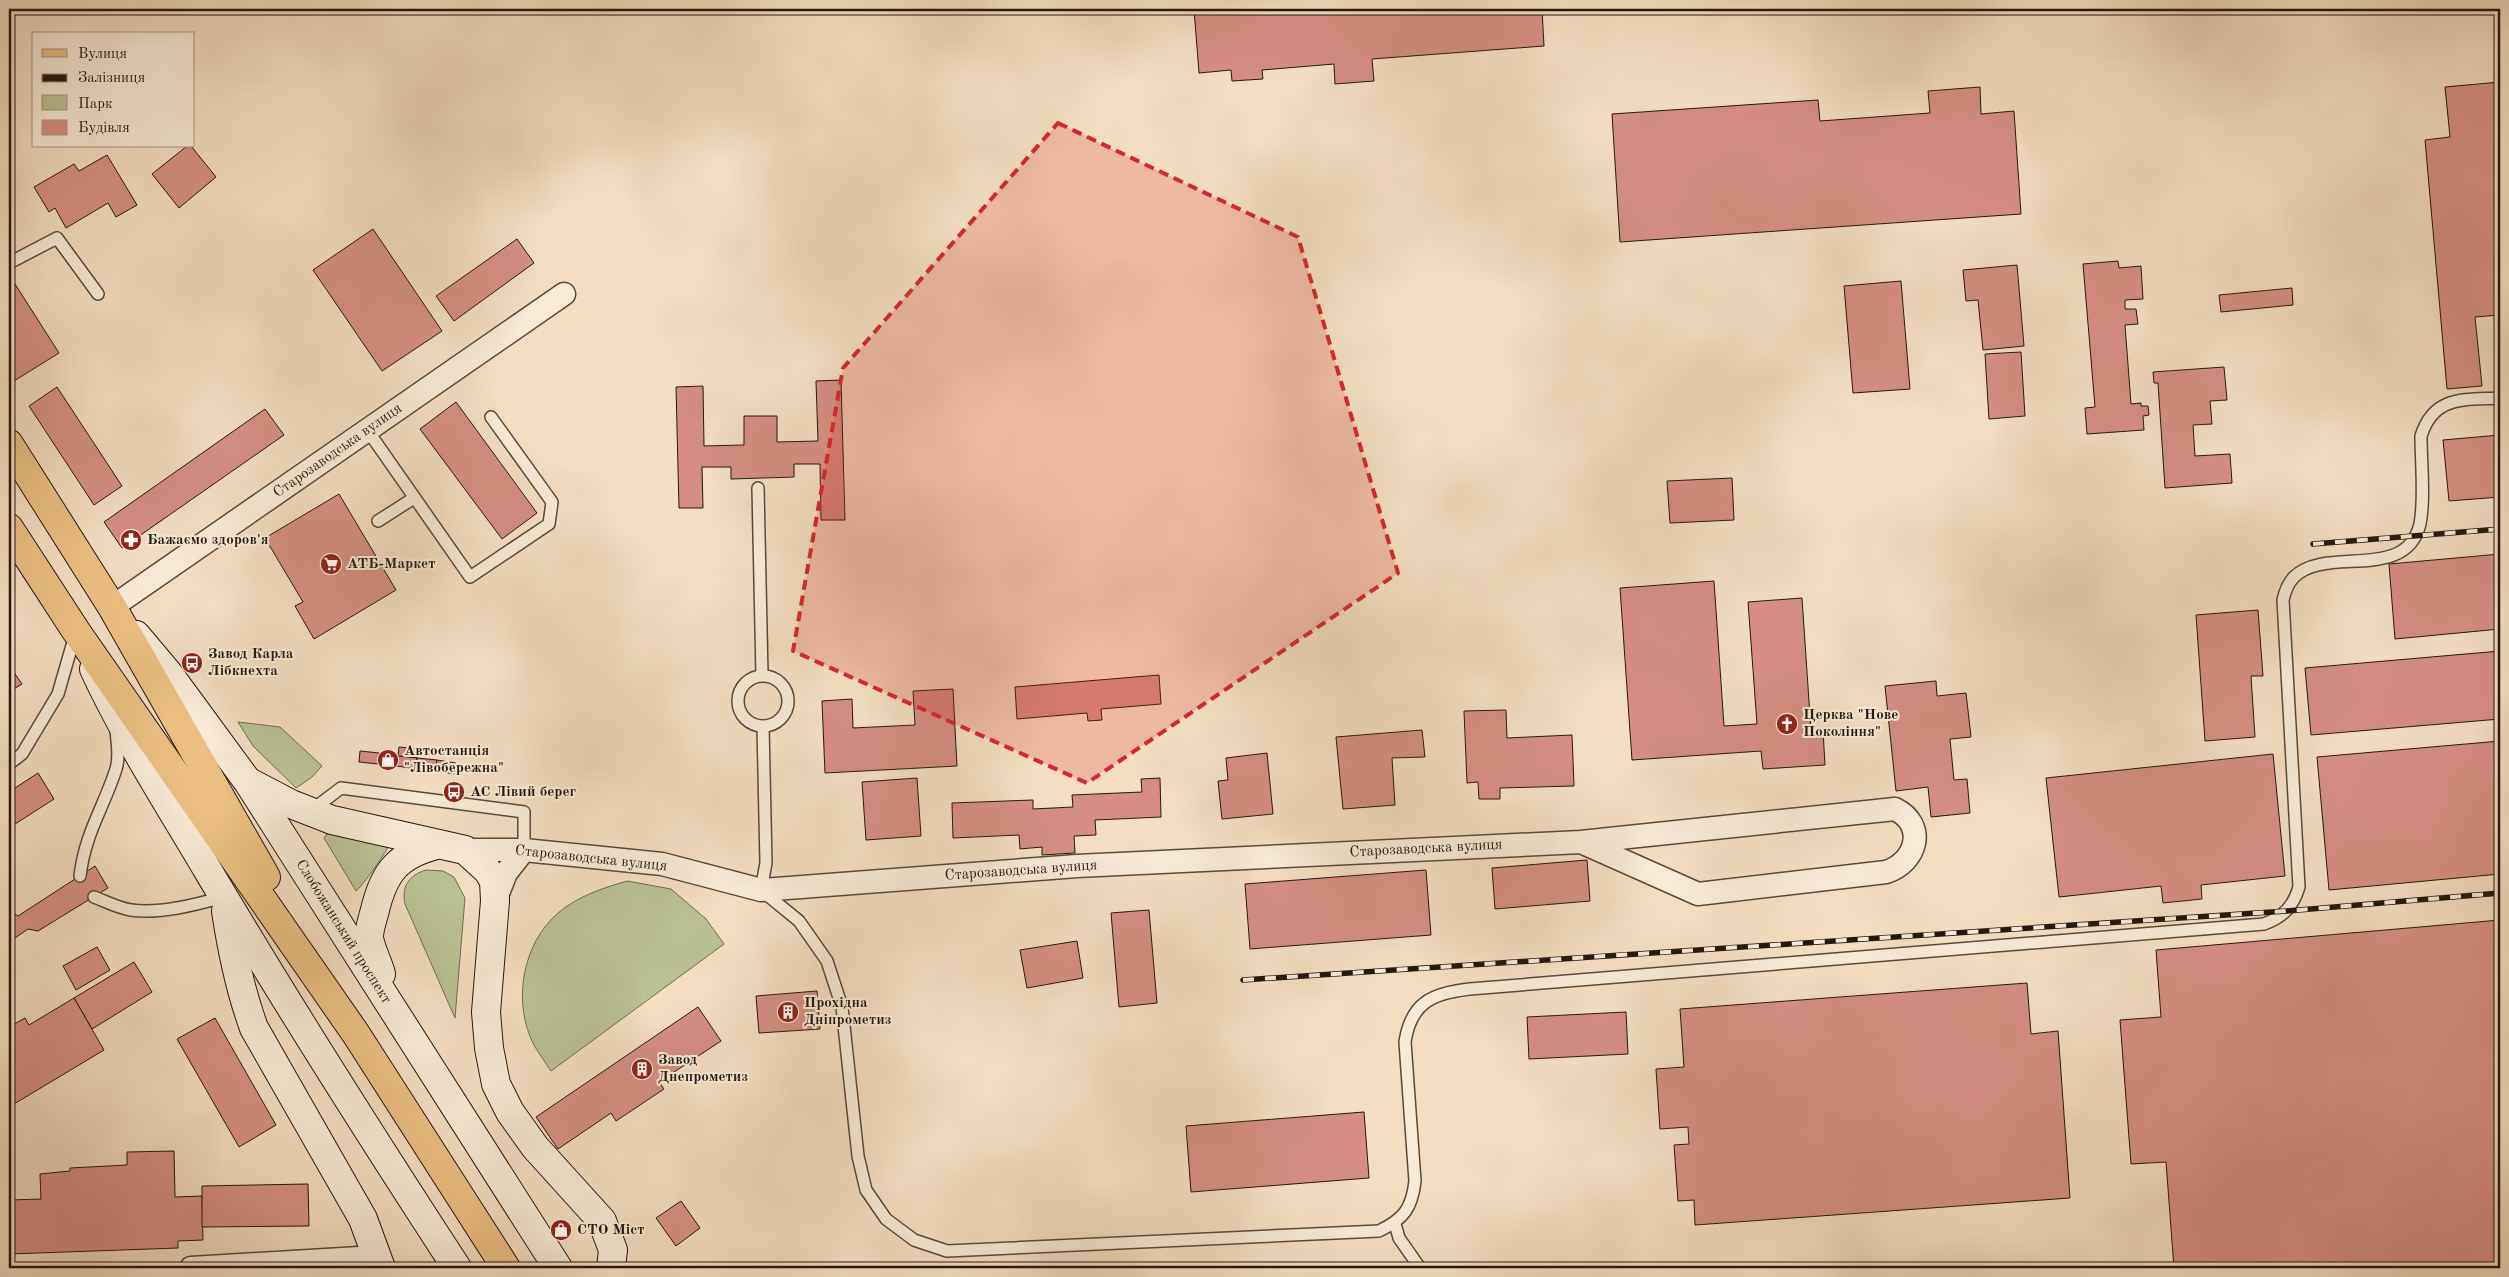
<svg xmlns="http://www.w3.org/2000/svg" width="2509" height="1277" viewBox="0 0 2509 1277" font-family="'Old Standard TT',serif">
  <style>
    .green { fill: #bac194; stroke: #6e6c53 }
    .building { fill: #d68e83; stroke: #231712 }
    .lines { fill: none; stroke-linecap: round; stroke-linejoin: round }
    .service-casing { stroke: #57493e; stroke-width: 14 }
    .minor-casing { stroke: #57493e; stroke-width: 25 }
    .secondary-casing { stroke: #231712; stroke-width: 30 }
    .primary-casing { stroke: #231712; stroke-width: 30 }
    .service { stroke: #f7ead7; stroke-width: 11 }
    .minor { stroke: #f7ead7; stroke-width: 22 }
    .secondary { stroke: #f7ead7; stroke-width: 28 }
    .primary { stroke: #eabf81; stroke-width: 28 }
    .rail-casing { stroke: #231712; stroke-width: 5.5 }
    .rail { stroke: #f7ead7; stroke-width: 4; stroke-dasharray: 11; stroke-linecap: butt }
    .marked { fill: #d62828; fill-opacity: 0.2; stroke: #d62828; stroke-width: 4; stroke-dasharray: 10 6; stroke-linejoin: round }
    .labels { text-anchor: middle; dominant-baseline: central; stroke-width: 4; stroke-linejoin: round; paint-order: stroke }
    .street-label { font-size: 15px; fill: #231712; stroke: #f7ead7 }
    .poi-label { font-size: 15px; font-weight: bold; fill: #231712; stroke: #f7ead7; text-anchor: start }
  </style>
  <rect width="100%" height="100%" fill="#f3dec2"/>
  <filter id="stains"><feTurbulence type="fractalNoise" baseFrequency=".004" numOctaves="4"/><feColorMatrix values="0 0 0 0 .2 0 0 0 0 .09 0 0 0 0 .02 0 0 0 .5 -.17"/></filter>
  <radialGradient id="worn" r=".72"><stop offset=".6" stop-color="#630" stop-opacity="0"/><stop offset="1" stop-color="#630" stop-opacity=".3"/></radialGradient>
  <g class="green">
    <polygon points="238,722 280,727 322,766 312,777 296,788 253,746"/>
    <path d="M327 834 390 843C389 848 362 887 356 891L324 838Z"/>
    <path d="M426 870 443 871 454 877 465 898 455 1018 405 904C401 887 409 875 426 870Z"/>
    <path d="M627 881 671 889 706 919 724 944 551 1071C545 1062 539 1054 534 1045 512 1003 522 944 558 913 578 896 603 888 627 881Z"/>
  </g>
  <g class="building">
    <polygon points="1194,9 1542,9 1544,46 1372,59 1374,81 1335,84 1334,64 1262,70 1263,79 1232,81 1231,70 1199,73"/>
    <polygon points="2500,82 2500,315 2475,317 2482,386 2447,389 2425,140 2450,137 2445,87"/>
    <polygon points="1980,87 1981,114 2014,111 2021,214 1620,242 1612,114 1818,100 1820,121 1930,113 1928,91"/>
    <polygon points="187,146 191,146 216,177 179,208 152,174"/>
    <polygon points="107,155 137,205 116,217 108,203 66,228 55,208 49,212 34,187 74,164 79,171"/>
    <polygon points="373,229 442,331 382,371 313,270"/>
    <polygon points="517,239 534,263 454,321 436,296"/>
    <polygon points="2118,261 2119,268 2141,266 2143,299 2125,300 2125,309 2136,309 2138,324 2125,325 2131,404 2141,403 2141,406 2148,406 2149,415 2143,416 2144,430 2087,434 2085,408 2095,407 2083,264"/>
    <polygon points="2017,265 2024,346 1983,350 1978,300 1966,301 1963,270"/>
    <polygon points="1901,281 1910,389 1853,393 1844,286"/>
    <polygon points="15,284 59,353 14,381 9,372 9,288"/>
    <polygon points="2292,288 2293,305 2221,312 2219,295"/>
    <polygon points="2021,352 2025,416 1989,419 1985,354"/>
    <polygon points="2224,367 2227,400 2210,401 2212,424 2193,425 2195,456 2230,454 2232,483 2165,488 2158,383 2154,383 2153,372"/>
    <polygon points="841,380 845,520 821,520 820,464 794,464 794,477 731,479 731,467 702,467 703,508 679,508 676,387 703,386 704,446 744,445 744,416 777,416 777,442 818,441 816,381"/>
    <polygon points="57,387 122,486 94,505 29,406"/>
    <polygon points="456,402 537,513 502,539 420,429"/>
    <polygon points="265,409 284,435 122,548 104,522"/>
    <polygon points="2500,435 2500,497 2449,501 2443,440"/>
    <polygon points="1732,478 1734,520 1670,523 1667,481"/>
    <polygon points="339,494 396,590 314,639 295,606 303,602 265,538"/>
    <polygon points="2500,554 2500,629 2395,639 2389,564"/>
    <polygon points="1714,581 1724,726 1757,724 1748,602 1802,598 1811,731 1823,730 1825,765 1763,769 1761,751 1632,760 1620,588"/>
    <polygon points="2258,610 2263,676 2251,676 2255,737 2205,741 2196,615"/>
    <polygon points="2500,651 2500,719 2311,735 2305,668"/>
    <polygon points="9,665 22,684 12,690 9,686"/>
    <polygon points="1159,675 1161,704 1101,709 1102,720 1088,721 1087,713 1017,719 1015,687"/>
    <polygon points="1936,681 1937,696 1966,693 1971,737 1950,739 1954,780 1967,779 1970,813 1931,817 1928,787 1896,791 1885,686"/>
    <polygon points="953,689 957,766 825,773 822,701 852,699 853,728 915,725 913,691"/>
    <polygon points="1506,710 1507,738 1572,735 1574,786 1500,788 1500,799 1479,799 1478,782 1467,783 1464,711"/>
    <polygon points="1422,730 1425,757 1392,758 1395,805 1343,809 1336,737"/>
    <polygon points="2500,741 2500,874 2329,890 2317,757"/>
    <polygon points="399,747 418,749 417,758 398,756"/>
    <polygon points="360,751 379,753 378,764 359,762"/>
    <polygon points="379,753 398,756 397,766 378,764"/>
    <polygon points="1267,753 1273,814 1222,819 1218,781 1228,780 1226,758"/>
    <polygon points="2273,754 2285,876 2201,885 2202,899 2163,903 2161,886 2059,897 2046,778"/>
    <polygon points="398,756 417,758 416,769 397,766"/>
    <polygon points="417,758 437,760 435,771 416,769"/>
    <polygon points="437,760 456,763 455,774 435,771"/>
    <polygon points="38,773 54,799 9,828 9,792"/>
    <polygon points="917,778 921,836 866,840 862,782"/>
    <polygon points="1160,778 1161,817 1095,820 1096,835 1074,836 1075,853 1042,855 1042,847 1020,849 1019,835 953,838 952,803 1033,800 1033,809 1073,807 1072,795 1142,792 1141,779"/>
    <polygon points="1587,860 1590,901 1495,909 1492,868"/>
    <polygon points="95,866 108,888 38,931 28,929 12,940 9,936 9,910 18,916"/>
    <polygon points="1426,870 1431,935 1250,949 1245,884"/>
    <polygon points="1149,910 1157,1003 1119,1007 1111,913"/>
    <polygon points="2500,920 2500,1262 2423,1268 2174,1268 2166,1162 2131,1164 2120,1020 2161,1017 2156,950"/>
    <polygon points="1077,941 1083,978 1027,988 1020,950"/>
    <polygon points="97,947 110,970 76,990 63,966"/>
    <polygon points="134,962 152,992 92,1029 74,998"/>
    <polygon points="2027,983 2031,1034 2058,1031 2070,1198 1695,1225 1694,1200 1678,1201 1674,1145 1689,1144 1688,1127 1660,1129 1656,1069 1684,1067 1680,1009"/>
    <polygon points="817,991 820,1029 759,1033 756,996"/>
    <polygon points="74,998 104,1050 9,1107 9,1027 25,1018 29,1025"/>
    <polygon points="698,1007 721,1041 659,1082 664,1089 616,1121 611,1113 558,1149 536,1117"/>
    <polygon points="1626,1012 1628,1054 1529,1059 1527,1017"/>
    <polygon points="215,1018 276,1125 239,1147 177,1039"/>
    <polygon points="1364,1112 1369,1178 1191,1192 1186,1126"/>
    <polygon points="174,1151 175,1197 202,1196 203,1240 178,1241 178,1248 9,1254 9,1200 41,1199 40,1174 70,1171 70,1168 127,1165 127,1152"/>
    <polygon points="308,1184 309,1226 202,1227 202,1186"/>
    <polygon points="681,1201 700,1228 676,1246 656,1218"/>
  </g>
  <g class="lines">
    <g class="service-casing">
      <g id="service">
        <polyline points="9,263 57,238 98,294"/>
        <polyline points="368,431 470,577 549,524 552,502 491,417"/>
        <polyline points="758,488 762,675"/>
        <polyline points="378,521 414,498"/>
        <circle cx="763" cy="701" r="25"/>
        <path d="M763 727 766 863 761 890 799 921 827 961 842 1007 858 1156 866 1190 886 1219 914 1240 947 1251 1379 1231C1404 1219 1412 1208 1415 1181L1405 1042C1411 1002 1433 993 1470 989L2264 924C2283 917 2293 907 2299 887L2283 600C2285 591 2288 583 2294 577 2326 545 2406 583 2420 524 2425 498 2421 463 2421 436 2434 395 2464 400 2500 398"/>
        <polyline points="9,764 22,754 58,694 75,635"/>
        <polyline points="312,810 341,788 524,812 524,850"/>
        <path d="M80 876C85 833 104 807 116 769 120 756 117 743 116 730"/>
        <path d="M94 897C105 901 118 908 131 910 160 914 195 905 223 897"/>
        <polyline points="1395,1224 1399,1238 1420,1268"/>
      </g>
    </g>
    <g class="minor-casing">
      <g id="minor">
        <polyline points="112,607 564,294"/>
        <path d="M465 850H524L662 864 761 890 1077 866 1581 842 1895 809C1927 825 1917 862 1886 872L1698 894 1581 842"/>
        <polyline points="495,901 506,873 524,850"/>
        <polyline points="191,1268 376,1257"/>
      </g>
    </g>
    <g class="secondary-casing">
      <g id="secondary">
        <polyline points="136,635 168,673 248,782 558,1268"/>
        <path d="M94 669C126 738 168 803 207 869 287 1004 371 1136 457 1268"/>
        <polyline points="249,782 291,804 332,820 465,850 488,871 494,881 495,901 486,1012 489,1048 496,1084 510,1112 535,1147 602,1221 613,1250 611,1268"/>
        <path d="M226 911C232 951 240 990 254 1028L363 1219 381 1268"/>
        <path d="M381 974C378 962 370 948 369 937 369 929 373 918 375 910 384 872 398 855 436 845"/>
      </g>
    </g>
    <g class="primary-casing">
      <g id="primary">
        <polyline points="9,444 112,607 266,877"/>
        <polyline points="9,528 76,631 356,1034 506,1268"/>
      </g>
    </g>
    <use href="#service" class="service"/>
    <use href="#minor" class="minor"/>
    <use href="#secondary" class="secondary"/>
    <use href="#primary" class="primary"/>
    <g class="rail-casing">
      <g id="rail">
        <polyline points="2313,544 2500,529"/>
        <polyline points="1243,980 2287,911 2500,893"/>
      </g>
    </g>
    <use href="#rail" class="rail"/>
  </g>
  <path class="marked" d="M1058 123 1298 237 1398 573 1087 783 793 651 843 368Z"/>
  <defs>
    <g id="pharmacy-disc" transform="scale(1.125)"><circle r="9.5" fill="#8f2418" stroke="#f7ead7"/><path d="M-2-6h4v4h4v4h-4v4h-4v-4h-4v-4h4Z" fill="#fff"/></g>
    <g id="supermarket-disc" transform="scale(1.125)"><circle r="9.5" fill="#8f2418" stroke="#f7ead7"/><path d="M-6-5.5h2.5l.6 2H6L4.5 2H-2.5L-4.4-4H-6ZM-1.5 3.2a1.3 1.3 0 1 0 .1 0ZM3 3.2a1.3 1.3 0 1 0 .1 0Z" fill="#fff"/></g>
    <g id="bus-disc" transform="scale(1.125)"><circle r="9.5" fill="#8f2418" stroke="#f7ead7"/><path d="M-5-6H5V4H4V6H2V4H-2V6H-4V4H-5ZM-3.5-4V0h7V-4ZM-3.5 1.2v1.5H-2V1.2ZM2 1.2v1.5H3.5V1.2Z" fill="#fff"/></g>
    <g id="church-disc" transform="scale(1.125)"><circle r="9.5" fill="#8f2418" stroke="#f7ead7"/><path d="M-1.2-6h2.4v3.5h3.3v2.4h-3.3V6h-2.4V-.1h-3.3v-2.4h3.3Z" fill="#fff"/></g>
    <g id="shop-disc" transform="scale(1.125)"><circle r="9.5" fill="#8f2418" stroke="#f7ead7"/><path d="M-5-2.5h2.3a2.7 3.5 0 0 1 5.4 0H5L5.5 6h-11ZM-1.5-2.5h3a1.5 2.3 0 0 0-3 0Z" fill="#fff"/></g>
    <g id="building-disc" transform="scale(1.125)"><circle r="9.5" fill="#8f2418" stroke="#f7ead7"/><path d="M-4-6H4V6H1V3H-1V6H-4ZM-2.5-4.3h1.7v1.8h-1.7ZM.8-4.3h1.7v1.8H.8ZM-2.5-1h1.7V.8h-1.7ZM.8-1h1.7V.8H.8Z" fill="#fff"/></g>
  </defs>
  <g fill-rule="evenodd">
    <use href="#pharmacy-disc" x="131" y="540"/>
    <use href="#supermarket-disc" x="331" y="564"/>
    <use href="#bus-disc" x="192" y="663"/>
    <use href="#church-disc" x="1787" y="724"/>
    <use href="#shop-disc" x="388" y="760"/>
    <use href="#bus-disc" x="454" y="792"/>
    <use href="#building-disc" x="788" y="1012"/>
    <use href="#building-disc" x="642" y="1069"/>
    <use href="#shop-disc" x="561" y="1230"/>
  </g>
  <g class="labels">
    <g class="street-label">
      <text transform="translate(338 451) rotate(-35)">Старозаводська вулиця</text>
      <text transform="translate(1426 849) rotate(-3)">Старозаводська вулиця</text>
      <text transform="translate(591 859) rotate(6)">Старозаводська вулиця</text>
      <text transform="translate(1021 871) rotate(-4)">Старозаводська вулиця</text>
      <text transform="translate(343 932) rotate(58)">Слобожанський проспект</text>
    </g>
    <g class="poi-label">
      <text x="147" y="540">Бажаємо здоров'я</text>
      <text x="347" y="564">АТБ-Маркет</text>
      <text x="208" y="654">Завод Карла<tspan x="208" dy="17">Лібкнехта</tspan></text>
      <text x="1803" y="715">Церква "Нове<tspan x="1803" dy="17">Покоління"</tspan></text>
      <text x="404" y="751">Автостанція<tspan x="404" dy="17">"Лівобережна"</tspan></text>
      <text x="470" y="792">АС Лівий берег</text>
      <text x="804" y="1003">Прохідна<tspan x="804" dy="17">Дніпрометиз</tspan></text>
      <text x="658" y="1060">Завод<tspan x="658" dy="17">Днепрометиз</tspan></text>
      <text x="577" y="1230">СТО Міст</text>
    </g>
  </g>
  <rect width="2509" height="1277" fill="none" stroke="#f3dec2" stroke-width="30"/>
  <rect x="10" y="10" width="2489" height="1257" fill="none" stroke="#231712" stroke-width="2.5"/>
  <rect x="15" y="15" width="2479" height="1247" fill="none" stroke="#231712"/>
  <rect x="32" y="32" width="162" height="115" fill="#f7ead7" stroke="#a29688"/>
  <rect x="42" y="49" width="25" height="8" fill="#eabf81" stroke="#a29688"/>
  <text x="78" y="58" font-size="15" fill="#231712">Вулиця</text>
  <rect x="42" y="74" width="25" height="8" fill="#231712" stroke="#a29688"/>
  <text x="78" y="82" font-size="15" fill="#231712">Залізниця</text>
  <rect x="42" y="95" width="25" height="15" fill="#bac194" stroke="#a29688"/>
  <text x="78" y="108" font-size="15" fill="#231712">Парк</text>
  <rect x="42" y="120" width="25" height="15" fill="#d68e83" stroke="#a29688"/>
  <text x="78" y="132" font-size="15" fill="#231712">Будівля</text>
  <rect width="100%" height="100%" filter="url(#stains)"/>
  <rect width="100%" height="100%" fill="url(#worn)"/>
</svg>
